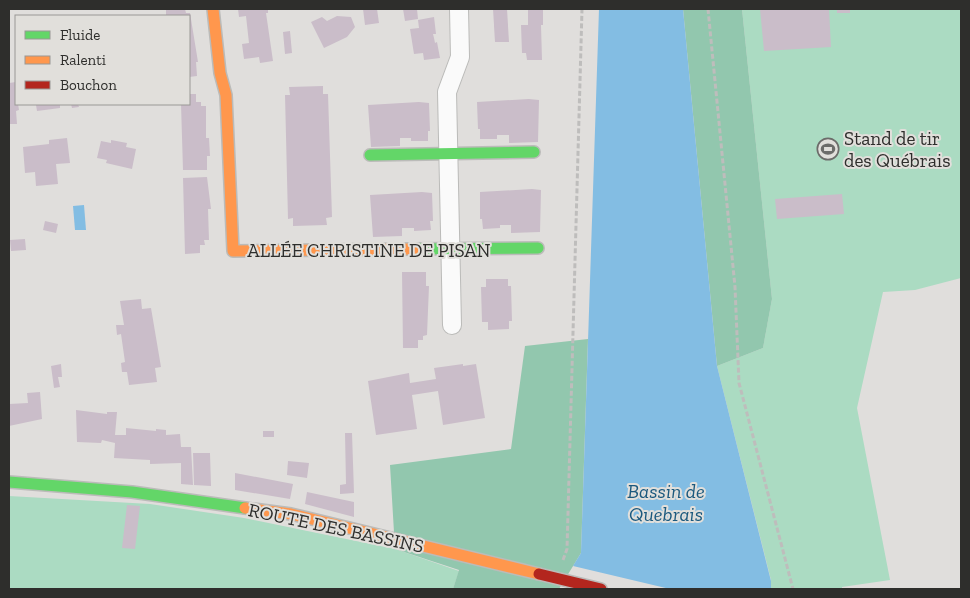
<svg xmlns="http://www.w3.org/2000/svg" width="970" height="598" viewBox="0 0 970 598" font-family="'Zilla Slab',serif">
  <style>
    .green { fill: #abdbc2 }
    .forest { fill: #92c7ae }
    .water { fill: #83bde3 }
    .building { fill: #cabdc9 }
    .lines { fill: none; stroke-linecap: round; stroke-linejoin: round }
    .street-casing { stroke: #bbbbb9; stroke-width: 20 }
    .fast-casing { stroke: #bbbbb9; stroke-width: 14 }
    .slow-casing { stroke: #bbbbb9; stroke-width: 14 }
    .jam-casing { stroke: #bbbbb9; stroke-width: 14 }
    .path { stroke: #bebdbc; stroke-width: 3; stroke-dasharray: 5 2.5; stroke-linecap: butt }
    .street { stroke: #fafafa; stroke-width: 18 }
    .fast { stroke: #63d668; stroke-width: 11 }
    .slow { stroke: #ff974d; stroke-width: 11 }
    .jam { stroke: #b3261e; stroke-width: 11 }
    .labels { text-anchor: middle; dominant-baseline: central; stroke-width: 4; stroke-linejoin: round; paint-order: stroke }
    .poi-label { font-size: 19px; fill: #2e2e2c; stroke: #e1dfdb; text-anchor: start }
    .street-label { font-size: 19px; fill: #2e2e2c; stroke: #e1dfdb }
    .water-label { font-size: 20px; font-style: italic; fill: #1b597e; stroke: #e1dfdb }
  </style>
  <rect width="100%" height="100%" fill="#e0dedc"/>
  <g class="green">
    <polygon points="742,9 961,9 961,278 915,290 883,292 857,408 890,580 842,587 842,589 771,589 771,580 717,366 763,348 772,299"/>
    <polygon points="9,496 150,504 244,518 395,549 459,571 453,589 9,589"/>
  </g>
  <g class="forest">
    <polygon points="683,9 742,9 772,299 763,348 717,366"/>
    <polygon points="588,339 581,553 559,589 453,589 459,570 395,549 390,465 511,449 525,346"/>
  </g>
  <g class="water">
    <polygon points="599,9 683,9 717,366 771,581 771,589 670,589 573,566 581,553"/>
    <polygon points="84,205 86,230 75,230 73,206"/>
  </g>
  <g class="building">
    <polygon points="166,9 185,9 186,13 190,13 198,62 196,62 197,76 189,77 189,16 166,16"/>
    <polygon points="238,9 268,9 268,13 266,13 273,61 260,63 259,57 244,59 242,44 249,43 246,16 239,17"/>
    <polygon points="363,9 377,9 379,23 365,25"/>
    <polygon points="403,9 417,9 418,19 405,21"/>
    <polygon points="493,9 507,9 509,42 495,42"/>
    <polygon points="528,9 543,9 543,25 541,25 542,60 527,60 526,53 522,53 521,25 528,25"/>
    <polygon points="760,9 829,9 831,47 764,51"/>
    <rect x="837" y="9" width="13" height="4"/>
    <polygon points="337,16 351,17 355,27 347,37 324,48 311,22 322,17 327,21"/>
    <polygon points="434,17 436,34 433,34 434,38 435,43 437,42 440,58 424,60 423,53 414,54 410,29 419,28 418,20"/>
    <polygon points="290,31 292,53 285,54 283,32"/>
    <polygon points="16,82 16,104 18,104 19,110 16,111 17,124 10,124 9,83"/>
    <polygon points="323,86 323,94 328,94 332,217 326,218 327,225 293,226 293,218 288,219 285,95 290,95 289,87"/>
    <polygon points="189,94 196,94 196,102 201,102 201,106 206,106 206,138 209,138 210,156 207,156 207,170 183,170 181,104 189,104"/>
    <polygon points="529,99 539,100 538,142 509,143 509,135 497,135 497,139 480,139 480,129 478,129 477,102"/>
    <polygon points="419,102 429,103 430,131 428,131 428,141 411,141 411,138 400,138 400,146 371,147 368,105"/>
    <polygon points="60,104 60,108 37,111 36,105"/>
    <polygon points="71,104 78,104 79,107 72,108"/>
    <polygon points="67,138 70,163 56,164 58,184 36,186 35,172 25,173 23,147 49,144 49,140"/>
    <polygon points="111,140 127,143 126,147 136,149 132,169 106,163 107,160 97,158 101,141 111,143"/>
    <polygon points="207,177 211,209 208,209 209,240 204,240 205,245 200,245 200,253 185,254 183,178"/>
    <polygon points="532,189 541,190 540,232 511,233 511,225 500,225 500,228 483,229 482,219 480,219 480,192"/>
    <polygon points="422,192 432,193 433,221 430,221 431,230 414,231 414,228 402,228 402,236 373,237 370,195"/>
    <polygon points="842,194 844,214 777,219 775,199"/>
    <polygon points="45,221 58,224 56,233 43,230"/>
    <polygon points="25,239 26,250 11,251 10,240"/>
    <polygon points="402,272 426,272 426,286 429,286 427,335 423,336 423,340 418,340 418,348 403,348"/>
    <polygon points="486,279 508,279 508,286 511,286 512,321 509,321 509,329 488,330 488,322 482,322 481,287 486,287"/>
    <polygon points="141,299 142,309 151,308 161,367 155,368 157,382 129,385 127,372 122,372 121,363 125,362 121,334 117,335 116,325 124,325 120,301"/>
    <polygon points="61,364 62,377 58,377 60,387 54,388 51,366"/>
    <polygon points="463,364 463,366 476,364 485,418 443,425 438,391 412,395 417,429 376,435 368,381 409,373 410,383 436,379 434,368"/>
    <polygon points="40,392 42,419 9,426 9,404 28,403 27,393"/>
    <polygon points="76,410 107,414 107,412 117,412 115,435 126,435 126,428 156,431 156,429 166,430 166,435 180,434 181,447 191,447 193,485 181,484 181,463 150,464 150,460 114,458 115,443 102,440 101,443 77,442"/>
    <rect x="263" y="431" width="11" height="6"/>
    <polygon points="345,433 352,433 354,493 340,494 340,485 346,484"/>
    <polygon points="193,453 210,453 211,486 194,485"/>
    <polygon points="288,461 309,463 307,478 287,475"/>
    <polygon points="235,473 293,484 290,499 235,490"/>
    <polygon points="307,492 354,502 354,517 305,504"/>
    <polygon points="127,505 140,506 135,549 122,548"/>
  </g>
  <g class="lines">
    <g class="street-casing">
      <polyline id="street" points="452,325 447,92 460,57 459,9"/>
    </g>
    <g class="fast-casing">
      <g id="fast">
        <polyline points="370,155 534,152"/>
        <polyline points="414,249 538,248"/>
        <polyline points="9,482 132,492 245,508"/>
      </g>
    </g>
    <g class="slow-casing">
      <g id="slow">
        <polyline points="213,9 220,73 226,95 233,251 414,249"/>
        <polyline points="245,508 291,514 539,574"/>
      </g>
    </g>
    <g class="jam-casing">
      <polyline id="jam" points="539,574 601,589"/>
    </g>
    <g class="path">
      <polyline points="708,9 735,287 739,383 793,589"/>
      <polyline points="563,560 567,549 582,9"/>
    </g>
    <use href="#street" class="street"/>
    <use href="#fast" class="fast"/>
    <use href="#slow" class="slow"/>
    <use href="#jam" class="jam"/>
  </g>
  <defs>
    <g id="stadium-ring" transform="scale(1.125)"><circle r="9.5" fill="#e1dfdb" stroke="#6c6c6a" stroke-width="1.5"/><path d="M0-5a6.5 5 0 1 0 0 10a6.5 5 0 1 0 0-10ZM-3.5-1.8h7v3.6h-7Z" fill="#6c6c6a"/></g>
  </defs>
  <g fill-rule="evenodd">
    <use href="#stadium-ring" x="828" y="149"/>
  </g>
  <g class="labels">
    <g class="poi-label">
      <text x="844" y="138">Stand de tir<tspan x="844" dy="22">des Québrais</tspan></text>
    </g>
    <g class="street-label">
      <text x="369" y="250">ALLÉE CHRISTINE DE PISAN</text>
      <text transform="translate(336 528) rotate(12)">ROUTE DES BASSINS</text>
    </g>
    <g class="water-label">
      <text x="666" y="491">Bassin de<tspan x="666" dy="23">Quebrais</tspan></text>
    </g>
  </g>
  <rect width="970" height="598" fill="none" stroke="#2e2e2c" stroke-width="20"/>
  <rect x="15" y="15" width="175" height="90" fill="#e1dfdb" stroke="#999895"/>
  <rect x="25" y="31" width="25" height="8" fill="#63d668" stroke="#999895"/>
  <text x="60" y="40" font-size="15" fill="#2e2e2c">Fluide</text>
  <rect x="25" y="56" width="25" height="8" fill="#ff974d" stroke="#999895"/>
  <text x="60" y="65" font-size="15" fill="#2e2e2c">Ralenti</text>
  <rect x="25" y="81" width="25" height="8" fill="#b3261e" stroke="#999895"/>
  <text x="60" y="90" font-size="15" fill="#2e2e2c">Bouchon</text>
</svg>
